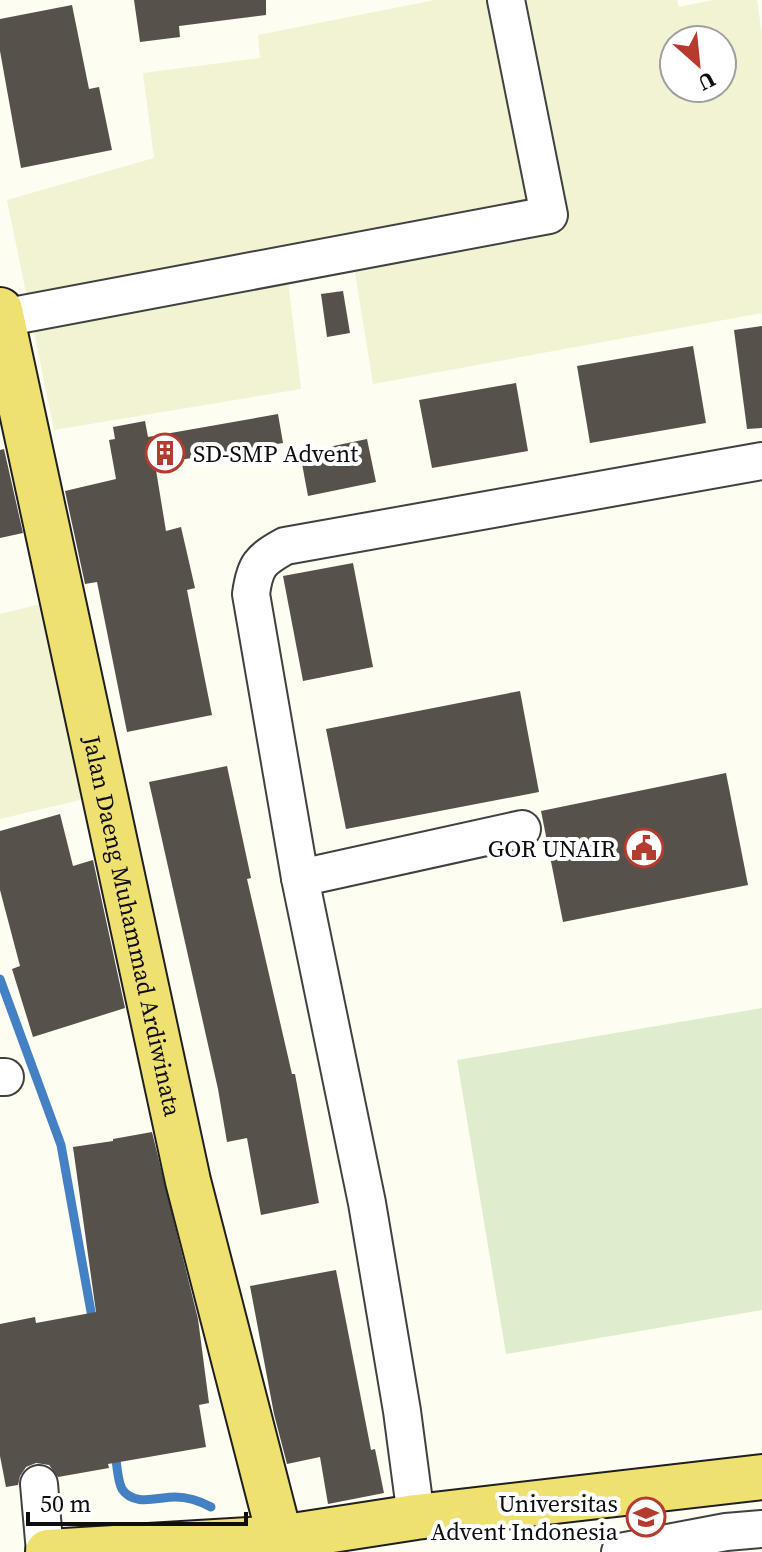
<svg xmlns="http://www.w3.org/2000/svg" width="762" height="1552" viewBox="0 0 762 1552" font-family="'Source Serif 4',serif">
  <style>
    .farmland { fill: #f1f3d2; fill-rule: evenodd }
    .pitch { fill: #deeecd }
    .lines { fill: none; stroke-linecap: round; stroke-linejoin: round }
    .stream { stroke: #4480c4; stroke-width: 9 }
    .building { fill: #56514b }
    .minor-casing { stroke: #414141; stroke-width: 40 }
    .major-casing { stroke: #1f1f1f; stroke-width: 48 }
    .minor { stroke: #fff; stroke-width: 36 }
    .major { stroke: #efe170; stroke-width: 44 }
    .labels { text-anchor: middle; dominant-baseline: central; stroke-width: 8; stroke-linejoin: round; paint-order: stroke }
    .poi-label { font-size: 24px; fill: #0e0e0e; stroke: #fff; text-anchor: end }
    .street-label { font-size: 24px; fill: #0e0e0e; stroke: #fff }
  </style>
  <rect width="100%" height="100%" fill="#fefdf1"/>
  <g class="farmland">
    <path d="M435 0H677L679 7 713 0H757L762 34V313L373 384 354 266 288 280 301 389 54 430 7 200 154 158 143 73 260 58 258 35ZM674 40H722V88H674Z"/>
    <polygon points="45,603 88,798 0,819 0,614"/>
  </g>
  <polygon class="pitch" points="762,1008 762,1310 506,1354 457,1060"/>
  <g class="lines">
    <g class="stream">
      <polyline points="0,979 61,1145 93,1323"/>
      <path d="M115 1452C117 1463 117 1480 122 1489 134 1507 158 1497 175 1497 188 1497 200 1501 211 1507"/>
    </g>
  </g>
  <g class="building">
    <polygon points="134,0 266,0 266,15 179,26 180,37 140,42"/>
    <polygon points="72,5 89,89 99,87 112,150 21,168 0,51 0,19"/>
    <polygon points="343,291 350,333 327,337 321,294"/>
    <polygon points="762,326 762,428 747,429 734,330"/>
    <polygon points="693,346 706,423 590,443 577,366"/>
    <polygon points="516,383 528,451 432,468 419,400"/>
    <polygon points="278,414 283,443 155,464 166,531 181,527 195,588 187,590 212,715 127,732 97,582 85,584 65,491 116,479 109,440 115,439 113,427 145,421 148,437"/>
    <polygon points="367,439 376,482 308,496 300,453"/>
    <polygon points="4,449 23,533 0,538 0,450"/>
    <polygon points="353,563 373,667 303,681 283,576"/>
    <polygon points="520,691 539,792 346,829 326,729"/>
    <polygon points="227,766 251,878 247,879 292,1074 295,1074 319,1203 261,1215 247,1138 227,1142 218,1089 149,782"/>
    <polygon points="726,773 748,885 563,922 541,811"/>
    <polygon points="60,814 73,866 93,860 125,1008 33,1037 12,969 20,966 0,890 0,831"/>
    <polygon points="152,1132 198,1319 209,1403 199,1405 206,1447 108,1464 109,1468 58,1477 49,1465 36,1463 26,1467 20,1476 18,1485 6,1487 0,1456 0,1324 35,1317 36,1323 96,1312 73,1147 113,1141 113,1139"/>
    <polygon points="336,1270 371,1450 375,1449 384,1493 328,1504 320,1457 287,1464 274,1414 250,1286"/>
  </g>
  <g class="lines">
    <g class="minor-casing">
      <g id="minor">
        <polyline points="2,318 549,215 506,0"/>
        <polyline points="300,878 522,829"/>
        <polyline points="0,1077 5,1077"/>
        <polyline points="39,1484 45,1552"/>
        <path d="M416 1517 402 1411 367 1203 300 878 251 594C255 565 260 560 285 546L762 461"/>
        <polyline points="620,1552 726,1532 762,1529"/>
      </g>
    </g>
    <g class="major-casing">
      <g id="major">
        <path id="s1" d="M0 310 188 1181 280 1538"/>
        <polyline points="48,1552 280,1538 416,1517 762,1477"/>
      </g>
    </g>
    <use href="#minor" class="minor"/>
    <use href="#major" class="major"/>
  </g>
  <defs>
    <g id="building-ring" transform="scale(2)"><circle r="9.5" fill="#fff" stroke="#b53b2f" stroke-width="1.5"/><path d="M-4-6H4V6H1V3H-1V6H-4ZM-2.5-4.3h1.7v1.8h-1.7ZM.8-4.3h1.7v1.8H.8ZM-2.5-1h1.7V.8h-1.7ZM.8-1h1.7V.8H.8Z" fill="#b53b2f"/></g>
    <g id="civic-ring" transform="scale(2)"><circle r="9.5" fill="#fff" stroke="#b53b2f" stroke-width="1.5"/><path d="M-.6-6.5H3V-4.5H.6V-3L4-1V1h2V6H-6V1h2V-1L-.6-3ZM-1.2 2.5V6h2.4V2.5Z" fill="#b53b2f"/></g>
    <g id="university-ring" transform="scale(2)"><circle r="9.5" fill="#fff" stroke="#b53b2f" stroke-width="1.5"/><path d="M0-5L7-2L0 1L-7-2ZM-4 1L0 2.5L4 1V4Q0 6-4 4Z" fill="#b53b2f"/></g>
  </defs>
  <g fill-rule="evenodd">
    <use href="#building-ring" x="165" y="453"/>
    <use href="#civic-ring" x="644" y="848"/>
    <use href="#university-ring" x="646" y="1517"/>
  </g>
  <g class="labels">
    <g class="poi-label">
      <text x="193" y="453" text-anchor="start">SD-SMP Advent</text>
      <text x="616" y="848">GOR UNAIR</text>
      <text x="618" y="1503">Universitas<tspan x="618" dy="28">Advent Indonesia</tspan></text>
    </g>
    <g class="street-label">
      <text stroke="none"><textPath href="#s1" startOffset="630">Jalan Daeng Muhammad Ardiwinata</textPath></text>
    </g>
  </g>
  <g transform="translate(698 64) rotate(153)"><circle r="38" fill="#ffffff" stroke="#9f9f9f" stroke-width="2"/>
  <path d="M0-6L14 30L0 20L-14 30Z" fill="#b53b2f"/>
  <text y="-12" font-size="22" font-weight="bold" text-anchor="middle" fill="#0e0e0e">U</text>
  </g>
  <path d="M28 1512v12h218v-12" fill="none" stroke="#0e0e0e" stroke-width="4"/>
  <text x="40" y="1512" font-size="24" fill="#0e0e0e" stroke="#ffffff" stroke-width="6" paint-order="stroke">50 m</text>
</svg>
